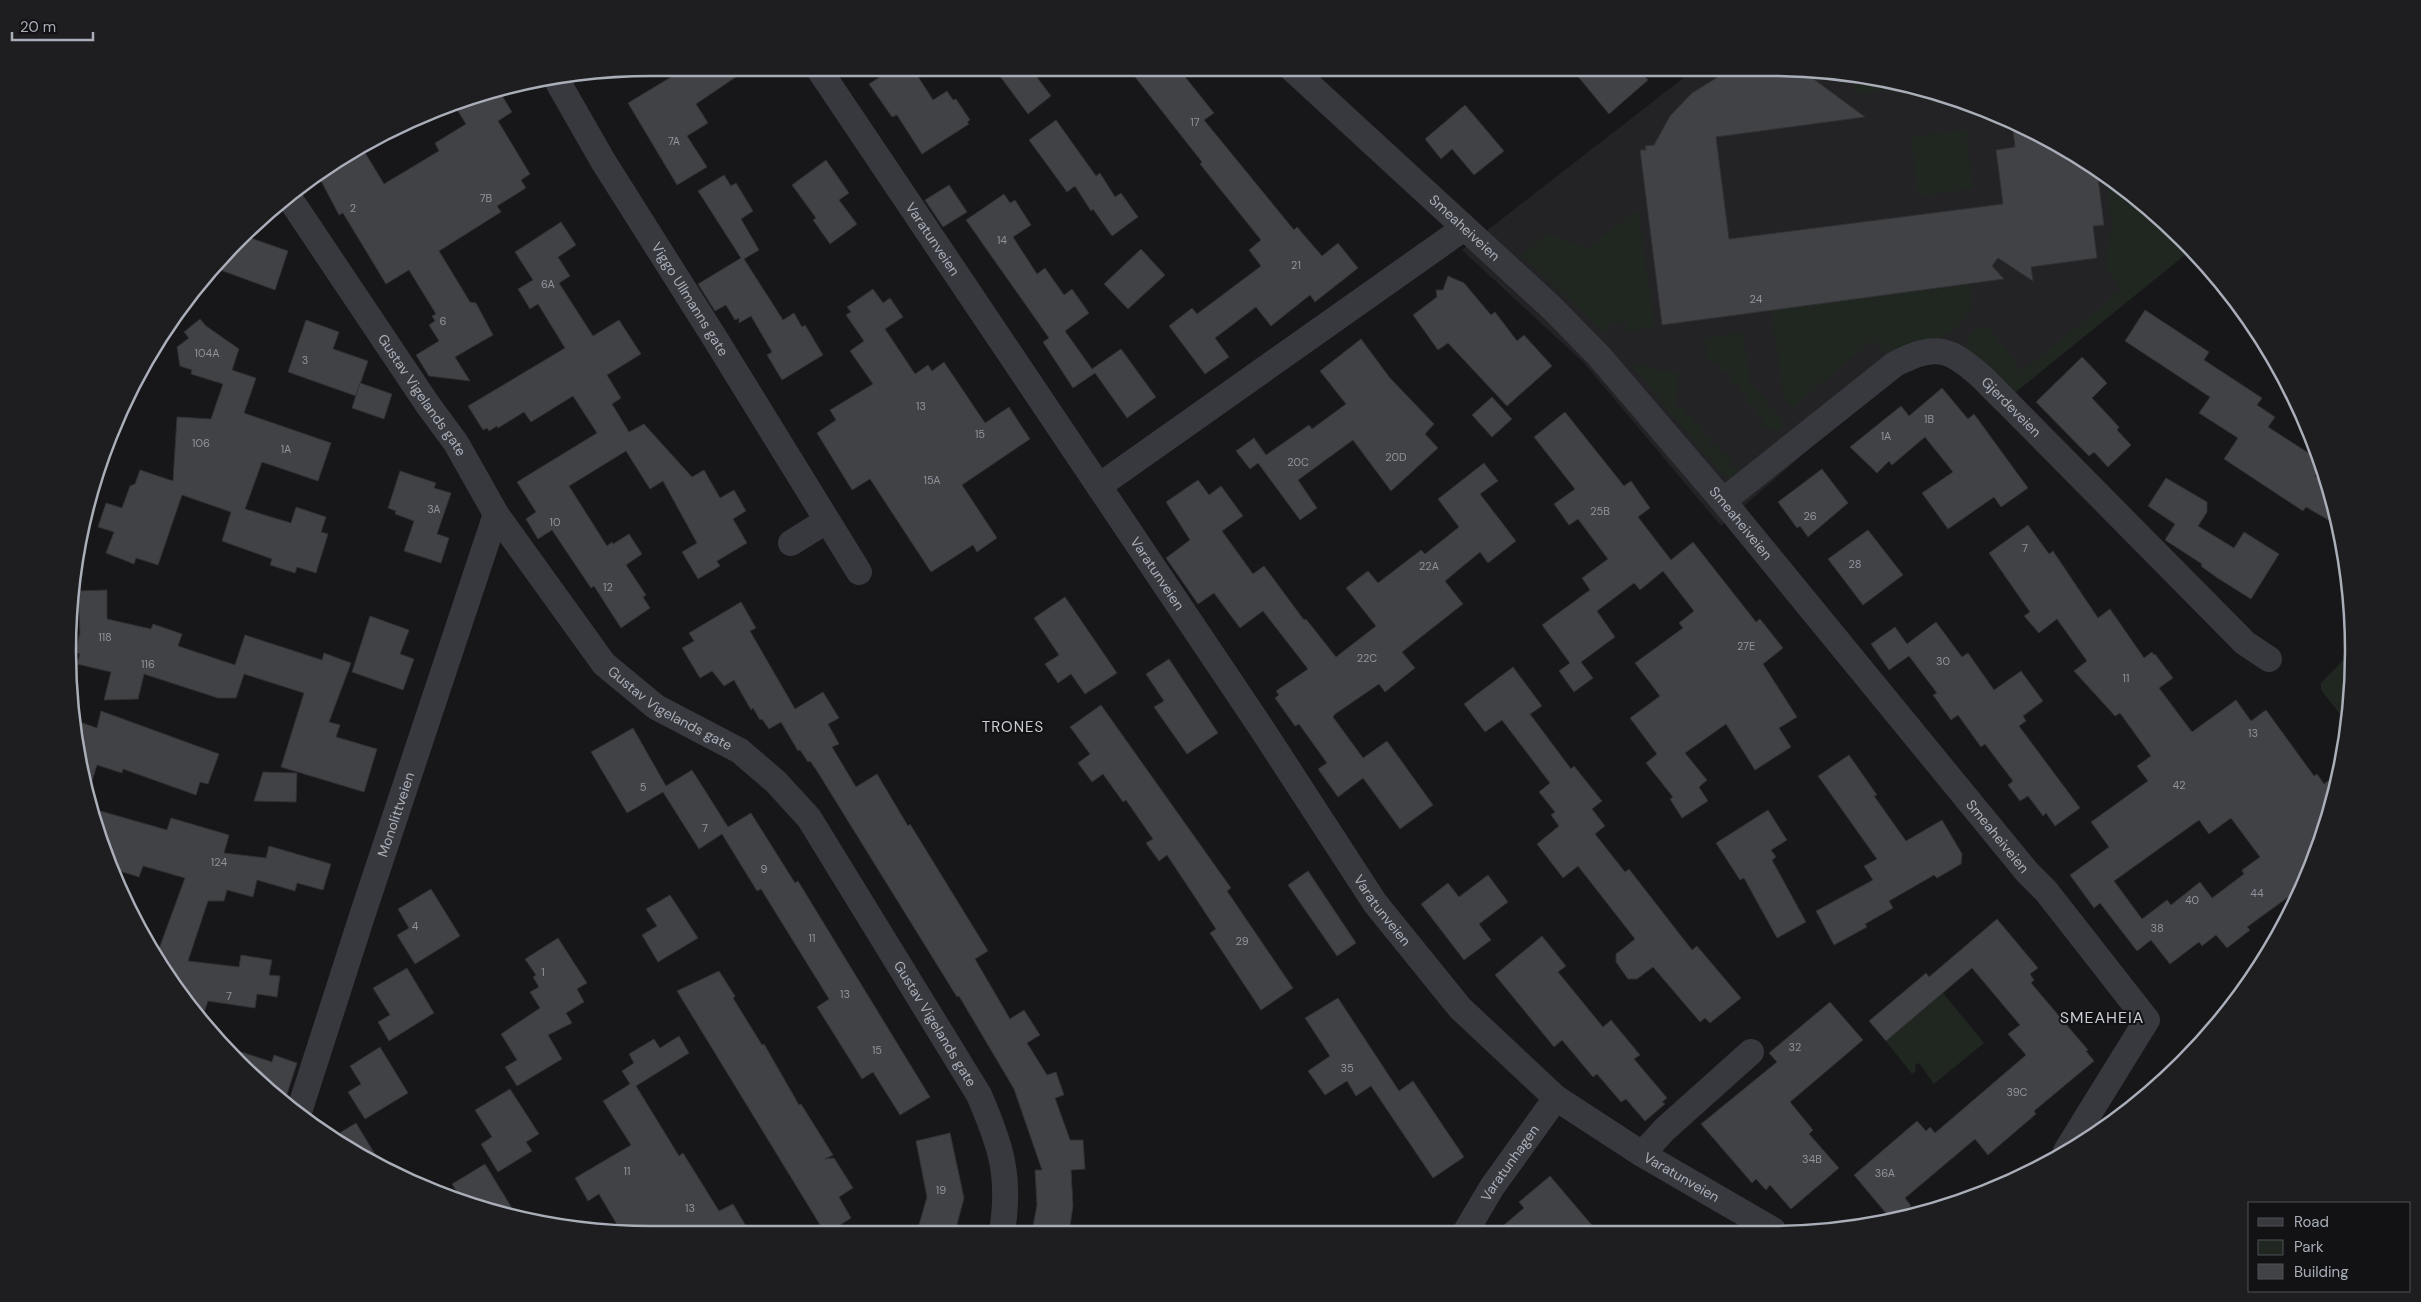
<svg xmlns="http://www.w3.org/2000/svg" width="2421" height="1302" viewBox="0 0 2421 1302" font-family="'DM Sans',sans-serif">
  <style>
    .built { fill: #232326 }
    .green { fill: #1f2720 }
    .building { fill: #414246; stroke: #313135; fill-rule: evenodd }
    .lines { fill: none; stroke-linecap: round; stroke-linejoin: round }
    .minor { stroke: #38393e; stroke-width: 26 }
    .labels { text-anchor: middle; dominant-baseline: central; stroke-width: 4; stroke-linejoin: round; paint-order: stroke }
    .number-label { font-size: 11px; fill: #8f939c }
    .street-label { font-size: 14px; fill: #a9aeb9; stroke: #121214 }
    .neighbourhood-label { font-size: 15px; letter-spacing: 1px; fill: #cacdd5; stroke: #121214 }
    .quarter-label { font-size: 16px; letter-spacing: 1px; fill: #cacdd5; stroke: #121214 }
    .rim { fill: none; stroke: #a9aeb9; stroke-width: 2.5 }
  </style>
  <rect width="100%" height="100%" fill="#171719"/>
  <polygon class="built" points="1695,69 1808,69 1846,75 1852,82 1858,77 1921,87 2028,128 2125,188 2191,250 2012,395 1997,411 1954,369 1935,360 1921,363 1877,390 1721,526 1584,363 1462,250"/>
  <g class="green">
    <polygon points="1858,77 1918,87 1857,94 1852,82"/>
    <polygon points="1966,130 1973,189 1918,196 1911,137"/>
    <path d="M2106 176 2125 188 2191 250 2012 395 1966 350C1963 337 1977 326 1988 326L2022 371 2122 290 2105 267 2112 227Z"/>
    <polygon points="1638,209 1655,327 1627,331 1625,321 1607,323 1608,333 1605,333 1522,256 1547,233 1588,248"/>
    <path d="M1970 284C1970 292 1972 301 1970 308 1964 336 1913 350 1890 359L1873 340 1793 407 1784 397 1771 310Z"/>
    <polygon points="1743,333 1750,382 1783,421 1783,427 1775,433 1773,428 1763,427 1764,416 1755,414 1756,406 1748,404 1747,395 1740,393 1740,385 1730,382 1731,373 1720,371 1720,362 1707,361 1704,338"/>
    <polygon points="1635,364 1679,374 1675,407 1685,408 1684,415 1693,416 1692,423 1703,425 1702,435 1711,436 1710,446 1720,447 1719,454 1730,455 1729,466 1739,468 1732,477 1725,476 1719,471 1634,368"/>
    <polygon points="2351,652 2352,689 2347,723 2321,690 2321,683"/>
    <polygon points="1943,993 1984,1043 1934,1084 1919,1063 1915,1065 1916,1071 1912,1074 1885,1040"/>
  </g>
  <g class="building">
    <polygon points="686,68 749,68 696,104 708,123 687,136 707,167 677,185 628,103"/>
    <polygon points="894,68 907,68 913,77 917,75 933,100 947,91 953,100 956,99 970,120 967,122 969,124 922,154 897,115 892,117 869,84"/>
    <polygon points="994,68 1030,68 1051,96 1028,114"/>
    <polygon points="1128,68 1178,68 1214,113 1204,120 1294,230 1297,227 1322,256 1338,243 1358,268 1315,302 1310,295 1271,326 1256,307 1215,338 1229,357 1205,374 1169,326 1192,308 1197,314 1261,266 1249,250 1261,240 1200,164 1202,162"/>
    <polygon points="1571,68 1638,69 1648,80 1609,114"/>
    <polygon points="1743,69 1800,69 1865,117 1716,137 1729,239 2003,204 1996,150 2015,147 2012,122 2028,128 2097,170 2104,225 2093,226 2097,258 2031,267 2033,281 1998,258 1992,266 2004,279 1662,325 1640,150 1646,150 1645,146 1654,145 1670,116 1692,93 1721,75"/>
    <polygon points="493,91 497,97 501,94 512,112 498,121 530,174 521,180 526,188 497,206 501,212 439,251 470,302 476,303 493,335 455,357 470,381 429,376 416,355 439,341 429,325 435,321 432,316 436,314 409,270 386,284 343,213 339,215 319,177 364,151 384,184 439,151 435,143 466,124 453,103"/>
    <polygon points="1465,105 1504,151 1474,175 1452,149 1441,159 1425,139"/>
    <polygon points="1056,120 1096,176 1100,173 1115,197 1121,193 1138,217 1112,236 1093,209 1091,211 1075,186 1067,192 1029,140"/>
    <polygon points="826,160 849,193 839,200 857,224 830,244 813,220 816,218 792,185"/>
    <polygon points="724,175 731,186 736,183 753,211 741,219 759,250 744,259 783,320 794,313 802,327 805,325 823,355 782,380 767,355 772,352 751,316 739,323 739,318 735,320 726,305 715,311 698,284 741,258 698,191"/>
    <polygon points="949,185 967,212 943,227 925,200"/>
    <polygon points="1004,194 1010,203 1015,200 1031,225 1013,237 1037,274 1045,268 1064,295 1072,289 1089,313 1065,331 1092,369 1121,349 1156,397 1127,418 1095,373 1073,388 1043,342 1049,338 966,220"/>
    <polygon points="561,222 576,245 558,257 570,276 559,283 593,336 619,320 641,354 607,375 621,398 612,404 629,432 644,424 692,477 704,470 720,498 734,490 746,511 733,519 747,543 717,561 720,566 698,579 682,552 697,543 663,481 650,489 626,451 569,486 607,546 612,542 613,544 629,534 642,554 626,565 646,595 643,597 650,608 621,628 594,586 591,588 552,530 538,539 526,519 536,512 517,482 597,433 573,396 531,422 524,412 498,428 497,426 489,431 487,428 483,430 468,406 565,348 538,304 530,309 518,289 533,280 515,252"/>
    <polygon points="245,236 288,251 275,290 212,267"/>
    <polygon points="1141,249 1165,275 1128,309 1104,284"/>
    <polygon points="1448,276 1464,283 1491,315 1495,312 1517,341 1524,335 1552,366 1507,406 1448,343 1438,350 1413,315 1437,297 1436,290 1443,290"/>
    <polygon points="873,289 883,303 890,298 903,317 885,329 915,374 928,365 932,371 944,362 985,423 1009,407 1030,439 962,485 997,538 977,552 973,545 931,572 870,479 852,490 817,433 836,420 830,410 873,384 850,351 864,341 846,315 851,312 847,307"/>
    <polygon points="2145,310 2209,352 2204,360 2262,398 2257,405 2275,417 2268,427 2321,461 2323,464 2315,476 2327,484 2337,525 2306,507 2303,511 2224,459 2238,438 2199,413 2210,397 2125,341"/>
    <polygon points="200,319 206,326 239,349 232,370 256,378 244,413 331,443 318,481 262,462 245,509 291,523 296,507 326,517 321,532 328,534 316,573 297,567 295,573 270,565 272,559 222,541 231,512 182,495 158,565 136,558 134,564 106,553 114,532 98,527 106,503 122,508 130,486 135,484 140,470 173,481 177,417 211,419 223,384 191,374 192,370 180,366 177,347 189,338 184,332"/>
    <polygon points="306,320 339,332 333,349 368,361 356,396 288,372"/>
    <polygon points="1361,339 1390,378 1434,424 1425,434 1438,448 1391,491 1353,440 1298,480 1317,508 1300,520 1258,463 1250,469 1236,451 1254,438 1266,455 1309,425 1312,429 1346,404 1320,371"/>
    <polygon points="2082,357 2107,383 2092,398 2119,427 2117,430 2131,445 2108,467 2094,452 2089,456 2036,402"/>
    <polygon points="360,383 392,394 384,419 352,408"/>
    <polygon points="1942,388 1968,419 1974,414 2028,488 2001,507 1994,497 1948,529 1922,493 1953,472 1925,437 1892,465 1889,461 1877,473 1850,447 1901,406 1909,416"/>
    <polygon points="1492,397 1512,419 1492,437 1472,415"/>
    <polygon points="1565,412 1624,486 1631,481 1650,508 1638,517 1671,560 1693,542 1756,622 1760,619 1783,648 1763,664 1797,717 1779,728 1791,747 1755,770 1726,724 1685,753 1707,780 1699,787 1708,801 1682,818 1670,799 1673,797 1646,763 1657,754 1630,718 1660,696 1635,663 1683,628 1679,623 1694,611 1663,571 1640,590 1634,583 1597,611 1615,637 1581,662 1593,678 1574,692 1559,671 1570,663 1542,625 1590,590 1582,578 1608,559 1578,519 1569,525 1554,504 1575,489 1534,437"/>
    <polygon points="1484,463 1498,481 1480,494 1516,541 1488,563 1480,552 1445,581 1463,604 1402,652 1415,668 1385,692 1379,684 1335,714 1333,717 1363,758 1387,741 1433,805 1400,829 1363,778 1338,797 1318,769 1327,763 1299,724 1295,726 1275,698 1279,695 1276,691 1308,669 1263,611 1240,628 1214,593 1198,604 1166,558 1190,540 1166,502 1198,480 1209,495 1221,486 1243,516 1222,531 1253,574 1264,566 1304,620 1306,619 1336,657 1376,626 1346,588 1368,571 1378,583 1421,550 1425,554 1459,527 1438,499"/>
    <polygon points="1822,469 1848,503 1808,537 1800,526 1797,528 1778,502"/>
    <polygon points="400,471 436,483 434,488 451,493 437,534 449,538 441,563 404,551 414,521 395,514 396,511 388,508"/>
    <polygon points="2166,478 2207,502 2207,512 2198,526 2234,548 2244,532 2279,554 2251,599 2216,577 2201,566 2202,564 2165,540 2175,524 2148,506"/>
    <path d="M2028 525 2049 554 2053 551 2098 618 2110 609 2144 658 2152 652 2154 655 2155 654 2173 678 2159 688 2192 732 2236 700 2251 721 2266 710 2314 776 2317 774 2324 784 2338 774 2334 802 2302 887 2247 927 2250 930 2227 948 2216 935 2202 946 2199 942 2170 964 2151 940 2137 951 2100 903 2094 908 2070 875 2109 847 2091 822 2148 781 2137 766 2151 756 2120 713 2115 716 2074 671 2087 661 2057 619 2039 633 2024 616 2030 612 1989 553ZM2231 818 2260 857 2242 870 2244 874 2212 898 2200 882 2171 905 2167 900 2142 919 2114 881 2199 820 2209 834Z"/>
    <polygon points="1868,530 1903,575 1863,605 1828,559"/>
    <polygon points="107,590 107,619 151,629 153,624 182,634 178,646 235,665 245,635 322,660 324,653 351,663 329,722 340,725 336,737 377,749 364,792 281,767 304,693 244,674 236,698 218,698 144,674 138,699 104,700 111,672 77,664 80,654 75,653 80,633 78,591"/>
    <polygon points="1065,597 1117,673 1085,694 1071,674 1058,683 1045,664 1059,655 1034,618"/>
    <polygon points="741,602 756,628 750,631 795,709 823,692 839,718 828,724 839,744 832,747 856,787 877,774 908,826 910,824 988,951 975,959 1010,1019 1024,1010 1040,1035 1027,1043 1047,1075 1056,1072 1064,1095 1055,1098 1070,1140 1083,1140 1085,1169 1071,1170 1073,1206 1069,1232 1032,1232 1037,1205 1035,1170 1042,1170 1014,1089 959,996 957,997 817,771 810,761 808,762 800,750 798,751 781,722 769,729 762,719 760,720 753,708 751,710 734,680 724,686 712,671 700,678 682,648 694,641 689,633"/>
    <polygon points="370,616 409,630 400,654 414,659 403,690 352,672"/>
    <polygon points="1936,622 1962,657 1968,653 1994,690 2021,671 2043,701 2023,716 2026,721 2019,726 2080,808 2055,826 2046,813 2043,816 2028,796 2020,801 2008,785 2013,781 1985,744 1981,747 1958,715 1951,720 1933,695 1937,693 1909,656 1889,670 1871,644 1895,627 1907,644"/>
    <polygon points="1169,659 1218,733 1187,754 1154,707 1164,701 1146,674"/>
    <polygon points="1513,667 1542,706 1530,714 1571,769 1574,766 1602,801 1592,809 1605,826 1595,834 1625,872 1629,869 1692,950 1697,946 1741,998 1710,1023 1705,1018 1700,1022 1653,967 1637,979 1628,979 1616,962 1616,954 1635,939 1578,866 1563,878 1537,844 1559,826 1551,815 1555,812 1539,792 1550,783 1502,720 1485,732 1464,704"/>
    <polygon points="1101,705 1231,888 1227,891 1293,988 1261,1010 1210,933 1216,929 1167,855 1159,861 1146,843 1153,839 1126,800 1123,802 1103,774 1092,782 1078,763 1090,754 1070,727"/>
    <polygon points="101,711 219,754 208,784 200,782 196,795 123,769 122,773 97,765 87,797 74,720 97,728"/>
    <polygon points="633,728 666,786 692,770 728,827 751,813 795,883 798,881 930,1097 900,1115 873,1072 862,1079 817,1007 829,999 761,889 757,891 722,834 699,849 663,792 627,813 591,752"/>
    <polygon points="1849,755 1877,795 1874,796 1906,841 1942,820 1962,854 1961,864 1937,878 1934,875 1889,901 1893,908 1865,924 1867,927 1834,945 1816,911 1873,880 1864,866 1877,859 1818,776"/>
    <polygon points="263,772 297,773 296,802 254,801"/>
    <polygon points="90,808 167,830 171,818 229,835 224,853 266,858 269,846 331,864 323,890 297,883 295,891 257,880 253,897 227,890 224,901 208,901 188,961 239,967 241,955 272,960 269,975 280,976 277,997 257,994 255,1008 208,1001 201,1021 166,975 156,957 185,878 143,866 139,877 110,868"/>
    <polygon points="1768,810 1787,840 1771,850 1776,857 1772,860 1806,922 1777,938 1744,878 1740,880 1716,843"/>
    <polygon points="1308,871 1356,943 1337,956 1288,885"/>
    <polygon points="1488,875 1508,902 1479,924 1491,940 1464,960 1421,904 1448,883 1459,897"/>
    <polygon points="431,889 460,936 415,964 397,935 409,928 398,909"/>
    <polygon points="670,895 698,938 658,962 642,935 657,926 646,909"/>
    <polygon points="1997,919 2038,968 2030,974 2034,980 2031,983 2088,1050 2086,1051 2094,1061 2034,1111 2036,1114 1988,1155 1975,1139 1905,1198 1911,1206 1900,1215 1890,1218 1854,1175 1917,1121 1926,1131 1930,1127 1935,1133 2026,1055 2008,1034 2020,1025 1972,968 1886,1041 1869,1021 1926,973 1929,977"/>
    <polygon points="1542,936 1566,966 1558,972 1603,1027 1611,1020 1640,1055 1634,1059 1667,1098 1662,1102 1665,1104 1645,1121 1626,1099 1621,1102 1597,1074 1593,1077 1562,1040 1554,1047 1495,975"/>
    <polygon points="558,938 587,983 577,989 584,1002 566,1013 572,1023 548,1035 562,1059 517,1086 505,1067 517,1060 501,1034 540,1008 530,992 539,987 533,977 536,975 525,959"/>
    <polygon points="407,968 434,1013 389,1041 378,1022 390,1015 373,988"/>
    <polygon points="719,971 735,996 733,998 762,1045 764,1044 799,1105 801,1104 833,1155 825,1159 834,1158 853,1188 839,1197 851,1218 827,1233 825,1233 677,991"/>
    <polygon points="1338,998 1399,1091 1413,1081 1464,1157 1433,1178 1371,1086 1356,1096 1347,1081 1325,1095 1308,1071 1330,1056 1305,1018"/>
    <polygon points="1830,1002 1863,1040 1790,1102 1813,1130 1809,1134 1839,1168 1791,1209 1770,1185 1766,1190 1756,1179 1752,1183 1701,1124 1777,1062 1769,1053"/>
    <polygon points="679,1036 689,1053 636,1086 679,1156 683,1153 719,1211 733,1204 750,1233 622,1233 599,1194 588,1201 575,1178 631,1145 603,1101 630,1084 622,1071 634,1063 629,1054 654,1039 660,1048"/>
    <polygon points="223,1046 272,1062 274,1055 297,1063 287,1094 268,1088"/>
    <polygon points="380,1047 408,1093 365,1119 348,1092 361,1084 350,1066"/>
    <polygon points="510,1089 539,1134 526,1142 532,1151 498,1172 481,1144 492,1137 475,1110"/>
    <polygon points="356,1123 384,1169 333,1137"/>
    <polygon points="950,1133 964,1198 955,1232 917,1232 927,1197 916,1141"/>
    <polygon points="485,1164 518,1218 500,1215 462,1200 452,1184"/>
    <polygon points="1550,1176 1596,1230 1497,1231 1524,1208 1519,1202"/>
  </g>
  <g class="lines">
    <g class="minor">
      <path id="s1" d="M818 68 1262 729 1375 903 1460 1008 1556 1098 1642 1154 1773 1230"/>
      <path id="s2" d="M1291 68 1552 308 1599 356 1723 501 2027 872 2046 891 2147 1020 2066 1151"/>
      <path id="s3" d="M555 77 603 161 716 340 859 572"/>
      <path id="s4" d="M288 196 428 405 456 443 496 514 604 664 656 707 740 751 776 782 809 818 979 1095C1001 1146 1011 1176 1002 1232"/>
      <polyline points="1099,486 1464,228"/>
      <path id="s5" d="M1723 501 1895 364C1936 343 1949 348 1982 377L2245 643 2269 659"/>
      <polyline points="791,543 826,521"/>
      <path id="s6" d="M298 1115 362 916 496 514"/>
      <polyline points="1642,1154 1665,1129 1751,1052"/>
      <path id="s7" d="M1466 1231 1492 1187 1556 1098"/>
    </g>
  </g>
  <g class="labels">
    <g class="number-label">
      <text x="1195" y="122">17</text>
      <text x="674" y="141">7A</text>
      <text x="486" y="198">7B</text>
      <text x="353" y="208">2</text>
      <text x="1002" y="240">14</text>
      <text x="1296" y="265">21</text>
      <text x="548" y="284">6A</text>
      <text x="1756" y="299">24</text>
      <text x="443" y="321">6</text>
      <text x="207" y="353">104A</text>
      <text x="305" y="360">3</text>
      <text x="921" y="406">13</text>
      <text x="1929" y="419">1B</text>
      <text x="980" y="434">15</text>
      <text x="1886" y="436">1A</text>
      <text x="201" y="443">106</text>
      <text x="286" y="449">1A</text>
      <text x="1396" y="457">20D</text>
      <text x="1298" y="462">20C</text>
      <text x="932" y="480">15A</text>
      <text x="434" y="509">3A</text>
      <text x="1600" y="511">25B</text>
      <text x="1810" y="516">26</text>
      <text x="555" y="522">10</text>
      <text x="2025" y="548">7</text>
      <text x="1855" y="564">28</text>
      <text x="1429" y="566">22A</text>
      <text x="608" y="587">12</text>
      <text x="105" y="637">118</text>
      <text x="1746" y="646">27E</text>
      <text x="1367" y="658">22C</text>
      <text x="1943" y="661">30</text>
      <text x="148" y="664">116</text>
      <text x="2126" y="678">11</text>
      <text x="2253" y="733">13</text>
      <text x="2179" y="785">42</text>
      <text x="643" y="787">5</text>
      <text x="705" y="828">7</text>
      <text x="219" y="862">124</text>
      <text x="764" y="869">9</text>
      <text x="2257" y="893">44</text>
      <text x="2192" y="900">40</text>
      <text x="415" y="926">4</text>
      <text x="2157" y="928">38</text>
      <text x="812" y="938">11</text>
      <text x="1242" y="941">29</text>
      <text x="543" y="972">1</text>
      <text x="845" y="994">13</text>
      <text x="229" y="996">7</text>
      <text x="1795" y="1047">32</text>
      <text x="877" y="1050">15</text>
      <text x="1347" y="1068">35</text>
      <text x="2017" y="1092">39C</text>
      <text x="1812" y="1159">34B</text>
      <text x="627" y="1171">11</text>
      <text x="1885" y="1173">36A</text>
      <text x="941" y="1190">19</text>
      <text x="690" y="1208">13</text>
    </g>
    <g class="street-label">
      <text stroke="none"><textPath href="#s2" startOffset="236">Smeaheiveien</textPath></text>
      <text stroke="none"><textPath href="#s1" startOffset="206">Varatunveien</textPath></text>
      <text stroke="none"><textPath href="#s3" startOffset="260">Viggo Ullmanns gate</textPath></text>
      <text stroke="none"><textPath href="#s4" startOffset="240">Gustav Vigelands gate</textPath></text>
      <text stroke="none"><textPath href="#s5" startOffset="359">Gjerdeveien</textPath></text>
      <text stroke="none"><textPath href="#s2" startOffset="641">Smeaheiveien</textPath></text>
      <text stroke="none"><textPath href="#s1" startOffset="609">Varatunveien</textPath></text>
      <text stroke="none"><textPath href="#s4" startOffset="645">Gustav Vigelands gate</textPath></text>
      <text stroke="none"><textPath href="#s6" startOffset="316">Monolittveien</textPath></text>
      <text stroke="none"><textPath href="#s2" startOffset="1046">Smeaheiveien</textPath></text>
      <text stroke="none"><textPath href="#s1" startOffset="1014">Varatunveien</textPath></text>
      <text stroke="none"><textPath href="#s4" startOffset="1065">Gustav Vigelands gate</textPath></text>
      <text stroke="none"><textPath href="#s7" startOffset="81">Varatunhagen</textPath></text>
      <text stroke="none"><textPath href="#s1" startOffset="1419">Varatunveien</textPath></text>
    </g>
    <g class="neighbourhood-label">
      <text x="1013" y="727">TRONES</text>
    </g>
    <g class="quarter-label">
      <text x="2102" y="1017">SMEAHEIA</text>
    </g>
  </g>
  <path d="M0 0H2421V1302H0ZM651 76H1770A575 575 0 0 1 2345 651V651A575 575 0 0 1 1770 1226H651A575 575 0 0 1 76 651V651A575 575 0 0 1 651 76Z" fill="#1e1e21" fill-rule="evenodd"/>
  <path class="rim" d="M651 76H1770A575 575 0 0 1 2345 651V651A575 575 0 0 1 1770 1226H651A575 575 0 0 1 76 651V651A575 575 0 0 1 651 76Z"/>
  <rect x="2248" y="1202" width="162" height="90" fill="#121214" stroke="#4e5056"/>
  <rect x="2258" y="1218" width="25" height="8" fill="#38393e" stroke="#4e5056"/>
  <text x="2294" y="1227" font-size="15" fill="#a9aeb9">Road</text>
  <rect x="2258" y="1240" width="25" height="15" fill="#1f2720" stroke="#4e5056"/>
  <text x="2294" y="1252" font-size="15" fill="#a9aeb9">Park</text>
  <rect x="2258" y="1264" width="25" height="15" fill="#414246" stroke="#4e5056"/>
  <text x="2294" y="1277" font-size="15" fill="#a9aeb9">Building</text>
  <path d="M12 32v8h81v-8" fill="none" stroke="#a9aeb9" stroke-width="2.5"/>
  <text x="20" y="32" font-size="15" fill="#a9aeb9" stroke="#121214" stroke-width="4" paint-order="stroke">20 m</text>
</svg>
